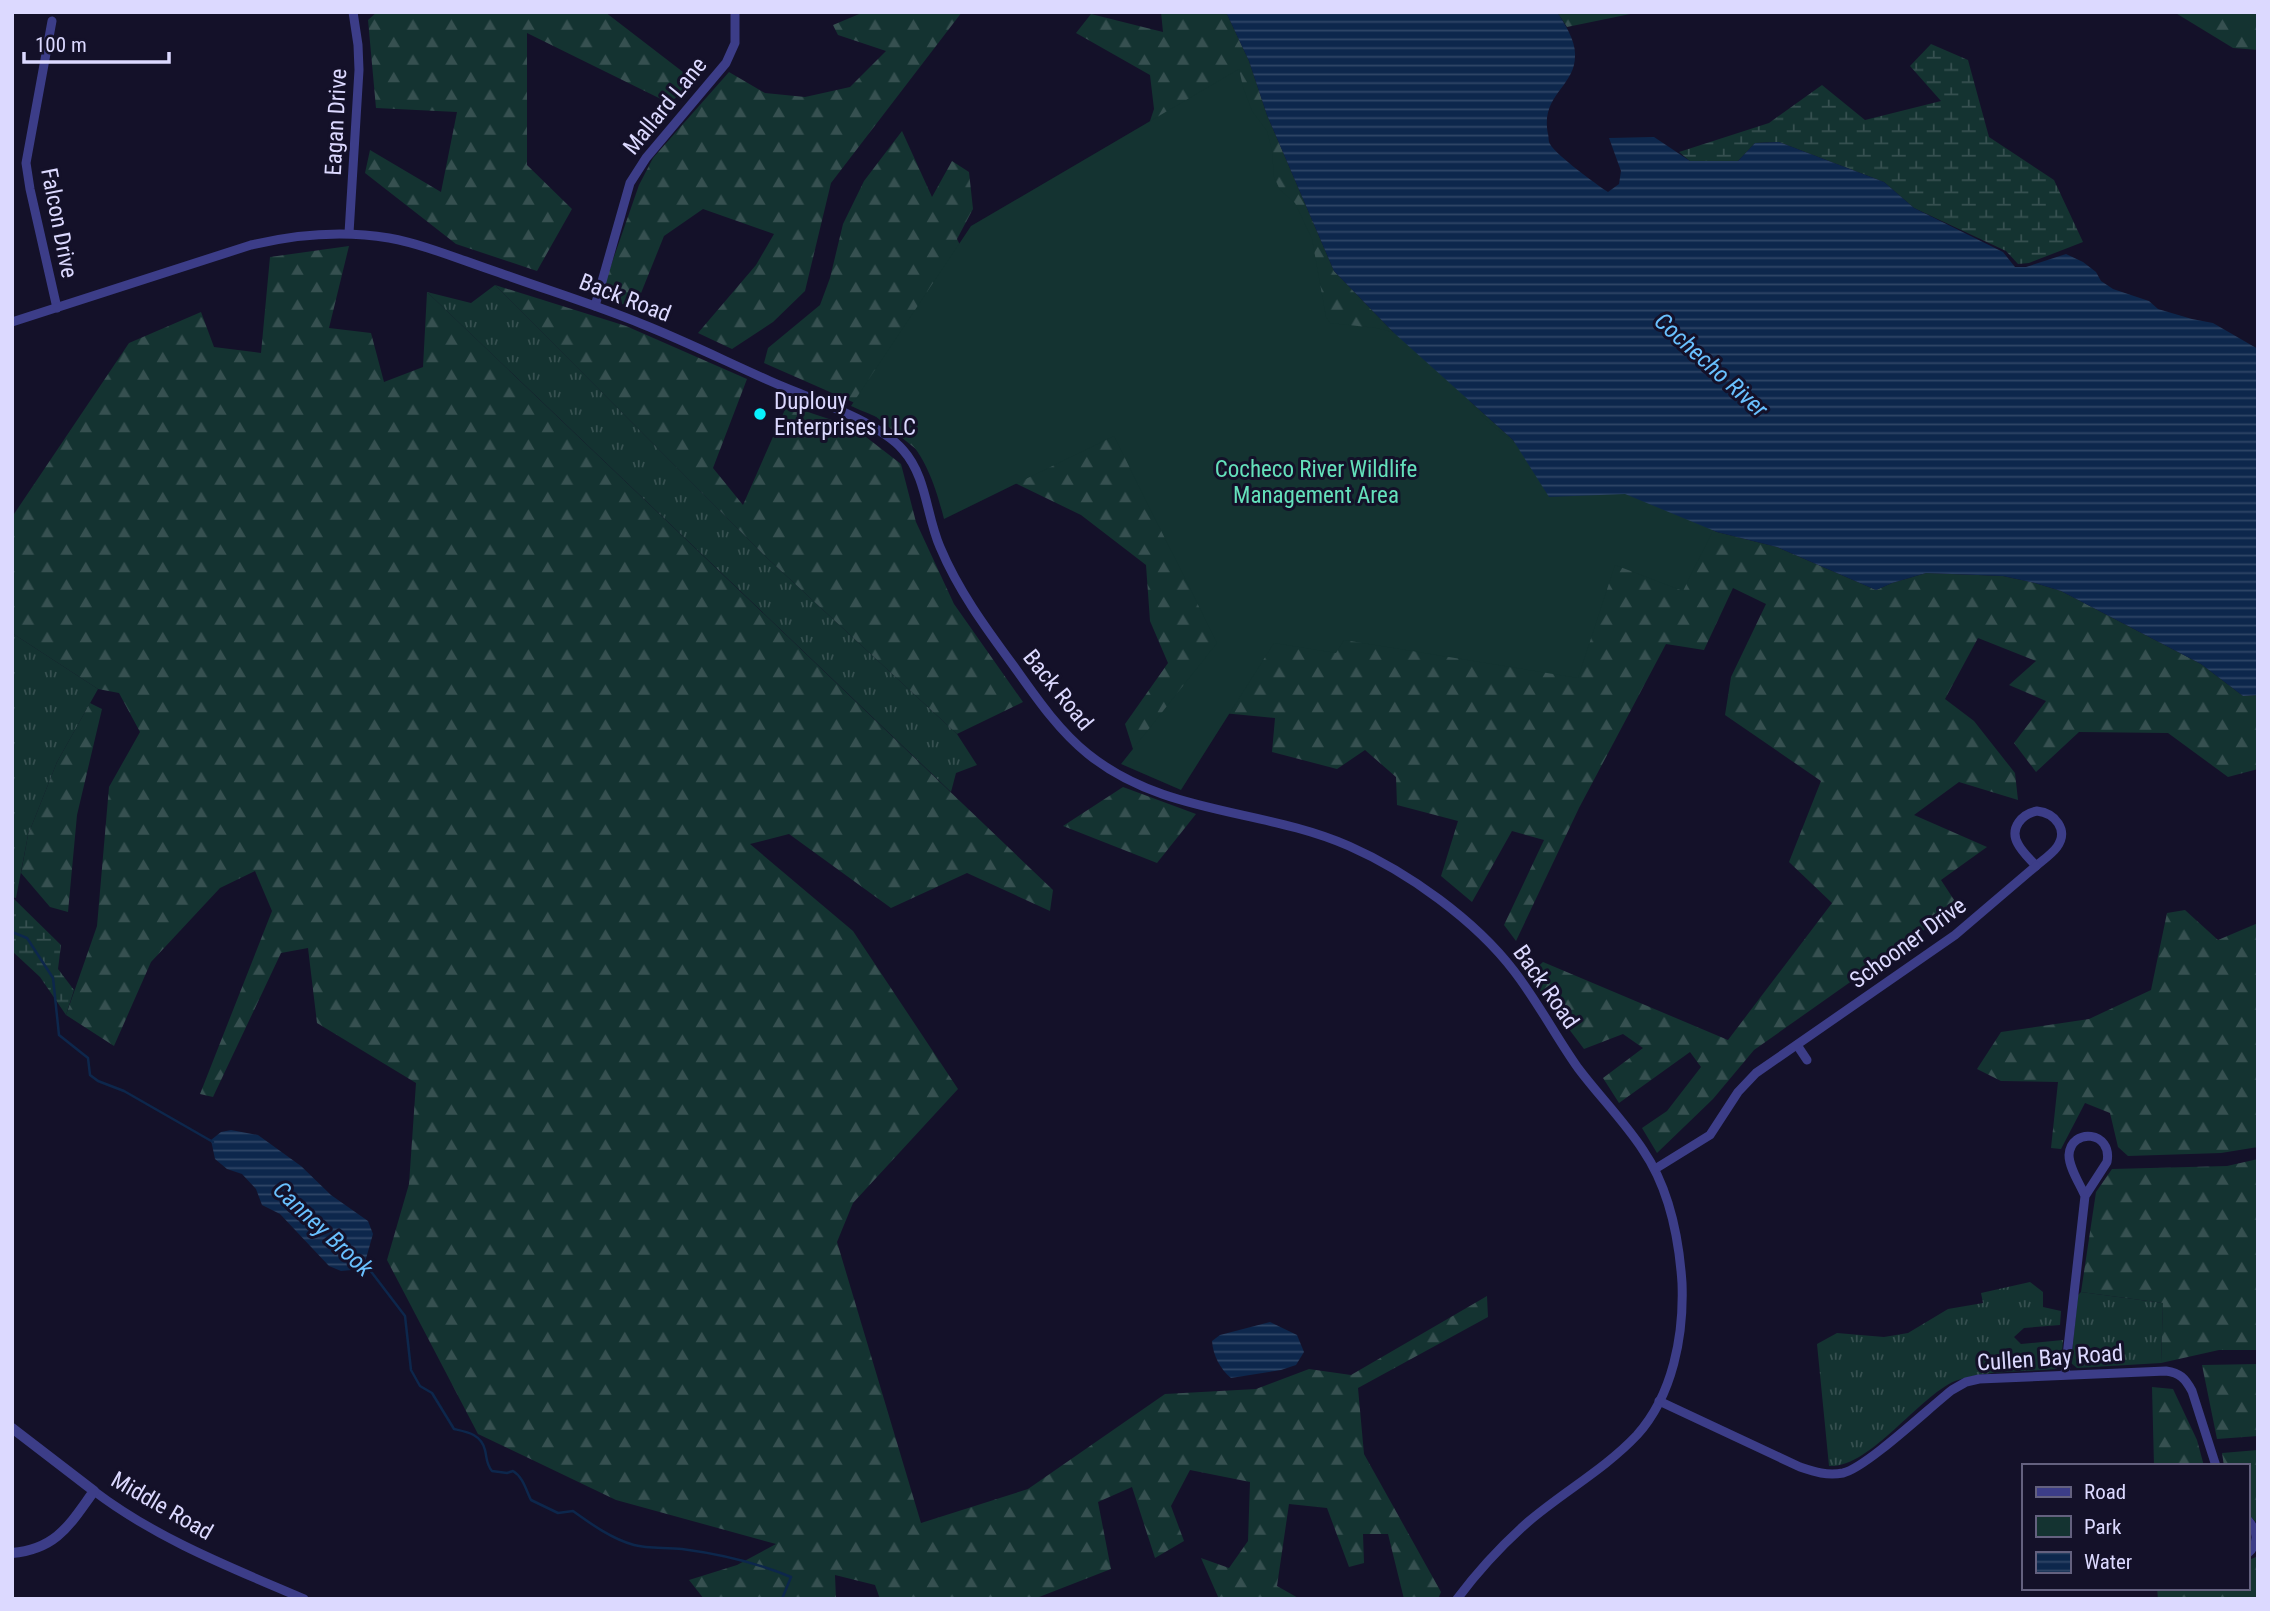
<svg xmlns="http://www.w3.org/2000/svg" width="2270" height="1611" viewBox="0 0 2270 1611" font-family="'Roboto Condensed',sans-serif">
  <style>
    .grass { fill: url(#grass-tufts) }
    .forest { fill: url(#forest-firs) }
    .wetland { fill: url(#wetland-marsh) }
    .green { fill: #143331 }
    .water { fill: url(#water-rules) }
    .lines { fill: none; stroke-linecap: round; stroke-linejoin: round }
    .stream { stroke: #0d274c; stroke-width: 2.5 }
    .minor { stroke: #3c3d88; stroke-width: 9 }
    .tertiary { stroke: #3c3d88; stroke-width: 10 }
    .poi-dot { fill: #08f1fd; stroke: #141129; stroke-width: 2.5 }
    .labels { text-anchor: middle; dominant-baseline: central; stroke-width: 6; stroke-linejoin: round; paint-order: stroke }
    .street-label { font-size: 23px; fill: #dcd9ff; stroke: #141129 }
    .poi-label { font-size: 23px; fill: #dcd9ff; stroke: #141129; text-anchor: start }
    .park-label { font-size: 23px; fill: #64e0bb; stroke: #141129 }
    .water-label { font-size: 24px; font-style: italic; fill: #69c0fe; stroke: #141129 }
  </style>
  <defs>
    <pattern id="grass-tufts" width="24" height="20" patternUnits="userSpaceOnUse" patternTransform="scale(1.75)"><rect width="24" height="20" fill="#143331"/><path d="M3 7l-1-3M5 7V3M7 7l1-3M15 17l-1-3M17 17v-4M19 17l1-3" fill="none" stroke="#365050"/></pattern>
    <pattern id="forest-firs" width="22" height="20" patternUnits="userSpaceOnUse" patternTransform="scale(1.75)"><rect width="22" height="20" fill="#143331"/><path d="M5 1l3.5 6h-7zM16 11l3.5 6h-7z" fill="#365050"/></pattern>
    <pattern id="wetland-marsh" width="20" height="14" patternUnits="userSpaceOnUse" patternTransform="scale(1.75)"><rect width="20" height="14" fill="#143331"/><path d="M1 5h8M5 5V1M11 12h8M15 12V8" fill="none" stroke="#365050"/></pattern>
    <pattern id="water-rules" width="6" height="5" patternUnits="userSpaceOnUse" patternTransform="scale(1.75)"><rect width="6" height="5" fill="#0d274c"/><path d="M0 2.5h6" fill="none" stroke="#304667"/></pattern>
  </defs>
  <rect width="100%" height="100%" fill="#141129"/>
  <g class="grass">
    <polygon points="495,285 766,557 957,734 977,765 956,773 951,792 427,292 471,303"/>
    <polygon points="12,633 98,689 57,762 28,835 16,898 12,897"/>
    <path d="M2030 1282 2043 1292V1307L2061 1311 2060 1325 2024 1328 2014 1337 2021 1344 2063 1340 2061 1364 2056 1369C2025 1372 1983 1370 1955 1381 1918 1397 1869 1469 1829 1466L1817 1344 1837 1333 1884 1337 1908 1333 1948 1309 1983 1303 1981 1293Z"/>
    <polygon points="2081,1292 2163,1303 2161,1363 2077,1368 2071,1363 2078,1295"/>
  </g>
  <g class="forest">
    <polygon points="377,12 605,12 696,82 669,103 527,33 527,165 572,209 537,271 456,244 365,173 370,150 441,192 457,112 376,108 368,20"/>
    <polygon points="864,12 962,12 831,183 805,291 773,322 732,349 698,333 756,265 774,234 703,209 664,236 635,308 600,297 639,185 653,158 729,72 765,93 805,97 850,87 886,51 838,35 833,25"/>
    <polygon points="1161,12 1226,12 1249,61 1267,115 1334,271 1394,333 1513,440 1549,496 1625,494 1717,532 1777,547 1876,590 1892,583 1926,573 2003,576 2035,583 2061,591 2201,664 2243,696 2258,695 2258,769 2228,777 2168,733 2079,732 2036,772 2014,743 2046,701 2009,685 2036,661 1978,638 1945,699 1974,721 2015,773 2018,800 1959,782 1914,815 1987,847 1941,880 1958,906 1754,1050 1713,1099 1657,1153 1642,1128 1667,1111 1701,1067 1690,1052 1619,1103 1603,1078 1643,1048 1623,1034 1584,1049 1528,975 1543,962 1728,1040 1832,903 1789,862 1821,781 1725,715 1731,677 1766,604 1733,588 1704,650 1666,644 1579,808 1516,941 1504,925 1544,840 1512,831 1472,902 1441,876 1458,821 1397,805 1396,777 1365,750 1337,769 1272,752 1275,718 1223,713 1139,768 1125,724 1168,663 1150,621 1146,565 1081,515 990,471 927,458 864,407 764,363 768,348 820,305 830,278 843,224 864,181 902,131 932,197 952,161 969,172 973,209 957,239 1013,349 1140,151 1154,109 1150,75 1076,33 1091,14 1163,32"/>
    <polygon points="1557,12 1640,12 1567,27"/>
    <polygon points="2174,12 2258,12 2258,50 2233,48"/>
    <polygon points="349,246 329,328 371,333 384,382 423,367 427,292 1053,890 1050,911 967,873 891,908 789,834 750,844 853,931 958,1089 853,1203 837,1242 921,1523 1028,1489 1165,1394 1256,1389 1309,1369 1351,1375 1487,1296 1488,1317 1358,1388 1364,1454 1441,1592 1438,1599 1404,1599 1388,1534 1363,1534 1364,1563 1349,1567 1327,1508 1289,1504 1277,1586 1300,1599 1219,1599 1201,1558 1229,1568 1248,1541 1250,1482 1190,1470 1171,1506 1184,1541 1155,1558 1132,1487 1098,1502 1111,1569 1034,1599 880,1599 875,1585 835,1575 836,1599 704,1599 689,1580 737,1565 776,1544 616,1500 478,1434 387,1260 409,1184 416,1083 317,1023 308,948 281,953 213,1097 200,1094 272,911 255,871 220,888 151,962 114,1046 66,1015 97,926 109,787 140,732 119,693 98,689 12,633 12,517 129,343 201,312 214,347 261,353 270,257"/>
    <polygon points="495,285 626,326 747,379 713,468 743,505 787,405 853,427 901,464 916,522 954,604 1023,702 957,734 766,557"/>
    <polygon points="90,703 102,709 77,815 68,912 50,907 21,873 28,835 57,762"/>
    <polygon points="1123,787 1196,814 1157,863 1063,826"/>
    <polygon points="2185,910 2218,940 2258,923 2258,1147 2221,1153 2128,1156 2118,1147 2110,1113 2085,1103 2061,1149 2051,1148 2058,1082 2001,1081 1977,1069 2001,1032 2089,1019 2151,990 2167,913"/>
    <polygon points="2258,1159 2258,1350 2219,1350 2161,1363 2163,1303 2081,1292 2096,1192 2112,1169 2227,1166"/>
    <polygon points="2258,1364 2258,1436 2217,1439 2202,1365"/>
    <polygon points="2152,1387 2173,1389 2197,1440 2204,1466 2154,1466"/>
    <polygon points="2258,1450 2258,1524 2247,1513 2247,1466 2224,1466 2222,1453"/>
    <polygon points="2258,1556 2258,1599 2158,1599 2157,1588 2247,1588 2247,1561"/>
  </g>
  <g class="wetland">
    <polygon points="1931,44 1968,60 1989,137 2054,180 2083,242 2029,263 2018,264 2006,251 1914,208 1884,182 1779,142 1755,143 1738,161 1690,161 1679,152 1769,123 1822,85 1865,120 1941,101 1910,66"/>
    <polygon points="12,897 61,945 58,969 74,990 66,1015 40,977 12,951"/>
  </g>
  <path class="green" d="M1239 69 1243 87 1252 111 1267 131 1272 151 1274 177 1280 190 1295 203 1312 239 1326 317 1330 323 1376 328 1397 333 1459 383 1471 403 1489 423 1535 458 1716 524 1683 591 1615 565 1578 678 1344 640 1336 653 1274 643 1181 790 1121 764 1217 643 1114 436 944 519C935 484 923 446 891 425 879 417 864 412 851 406L971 226Z"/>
  <g class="water">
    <path d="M1226 12H1557C1565 24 1576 41 1575 56 1575 87 1540 95 1548 134 1549 137 1548 141 1550 144 1557 156 1596 184 1608 192L1619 184 1621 171 1609 138 1654 137 1690 161H1738L1755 143 1779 142 1884 182 1914 208 2003 252 2015 267H2026L2066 254 2083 262 2096 272 2101 281 2113 289 2149 301 2158 309 2192 319 2213 323 2258 349V695L2243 696 2201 664 2061 591 2035 583 2003 576 1926 573 1892 583 1876 590 1777 547 1717 532 1625 494 1549 497 1513 440 1394 333 1334 271 1267 115 1249 61Z"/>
    <polygon points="231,1130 258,1135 301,1166 331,1195 368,1221 373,1234 365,1262 352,1270 341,1271 329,1266 280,1214 262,1205 256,1189 242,1174 227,1169 215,1159 211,1140 221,1132"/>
    <path d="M1270 1322 1297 1335 1304 1352 1296 1365 1281 1370 1231 1378C1220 1369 1213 1355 1212 1341L1220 1335Z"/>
  </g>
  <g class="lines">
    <g class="stream">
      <polyline points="12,932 27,938 53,978 59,1035 88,1058 90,1075 98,1081 124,1091 213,1142"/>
      <path d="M363 1261 405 1316 411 1370 420 1386 432 1393 454 1429C467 1432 481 1434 485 1450 487 1458 486 1464 492 1471L507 1473 513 1471C523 1477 526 1490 531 1500L558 1513 573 1511C591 1524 612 1539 634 1545 649 1549 666 1547 682 1549 720 1554 755 1562 791 1577L782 1599"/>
    </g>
    <g class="minor">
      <polyline points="52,21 26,163 30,189 57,308"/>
      <polyline points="349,233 359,70 358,45 353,12"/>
      <polyline points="595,306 630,183 646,158 726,63 735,43 735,12"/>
      <path d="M12 322 251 245C297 234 342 230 389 238 427 245 463 261 500 273 547 290 596 305 642 324 685 341 727 362 770 381 806 397 878 421 903 450 927 477 926 515 940 547 958 590 985 627 1013 665 1035 696 1058 730 1088 754 1165 816 1263 808 1349 846 1408 872 1475 920 1514 971 1538 1002 1556 1037 1578 1068 1599 1096 1624 1121 1643 1150 1669 1188 1679 1238 1682 1283 1684 1335 1673 1395 1637 1435 1605 1469 1563 1492 1528 1522 1502 1545 1478 1571 1457 1599"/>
      <path d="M2037 811C2055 813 2069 830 2057 847 2052 854 2043 860 2036 866 2030 859 2022 852 2018 844 2009 828 2022 814 2037 811Z"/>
      <polyline points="1797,1045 1807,1060"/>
      <polyline points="1655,1169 1710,1135 1738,1092 1756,1073 1955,935 2036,866"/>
      <path d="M2065 1374 2085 1196 2107 1162C2113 1131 2071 1127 2069 1155 2069 1168 2080 1184 2085 1196"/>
      <path d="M1659 1401 1800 1467C1815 1472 1827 1476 1843 1473 1866 1468 1930 1407 1952 1390L1966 1382 1979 1379 2166 1371C2180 1373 2185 1378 2192 1391L2216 1466"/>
      <path d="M94 1491C157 1539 232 1568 304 1599"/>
      <path d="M2247 1519C2258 1531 2260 1543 2247 1554"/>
    </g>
    <path class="tertiary" d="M12 1428 94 1491C70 1524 57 1549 12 1553"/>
  </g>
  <circle class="poi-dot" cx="760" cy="414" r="7"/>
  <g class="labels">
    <g class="street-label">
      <text transform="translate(665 106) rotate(-51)">Mallard Lane</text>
      <text transform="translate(336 122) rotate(-87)">Eagan Drive</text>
      <text transform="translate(59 223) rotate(79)">Falcon Drive</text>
      <text transform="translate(625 298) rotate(21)">Back Road</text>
      <text transform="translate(1058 690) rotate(51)">Back Road</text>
      <text transform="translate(1908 943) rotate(-36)">Schooner Drive</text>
      <text transform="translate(1546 987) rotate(55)">Back Road</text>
      <text transform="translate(2050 1358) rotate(-4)">Cullen Bay Road</text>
      <text transform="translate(162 1506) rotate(30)">Middle Road</text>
    </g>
    <g class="poi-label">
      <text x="774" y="401">Duplouy<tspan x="774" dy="26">Enterprises LLC</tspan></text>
    </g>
    <g class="park-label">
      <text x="1316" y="469">Cocheco River Wildlife<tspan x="1316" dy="26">Management Area</tspan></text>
    </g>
    <g class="water-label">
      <text transform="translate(1711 365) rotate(42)">Cochecho River</text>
      <text transform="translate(323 1229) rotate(43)">Canney Brook</text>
    </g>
  </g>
  <rect width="2270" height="1611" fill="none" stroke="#dcd9ff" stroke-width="28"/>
  <rect x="2022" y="1464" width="228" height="126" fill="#141129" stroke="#64617f" stroke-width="2"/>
  <rect x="2036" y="1487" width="35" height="10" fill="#3c3d88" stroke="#64617f" stroke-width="2"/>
  <text x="2084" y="1499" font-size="21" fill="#dcd9ff">Road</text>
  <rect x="2036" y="1516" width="35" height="21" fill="#143331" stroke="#64617f" stroke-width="2"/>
  <text x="2084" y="1534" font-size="21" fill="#dcd9ff">Park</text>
  <rect x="2036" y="1552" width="35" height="21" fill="url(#water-rules)" stroke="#64617f" stroke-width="2"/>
  <text x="2084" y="1569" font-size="21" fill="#dcd9ff">Water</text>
  <path d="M24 52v10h145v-10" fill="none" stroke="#dcd9ff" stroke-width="3.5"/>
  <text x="35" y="52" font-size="21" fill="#dcd9ff" stroke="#141129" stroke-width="5" paint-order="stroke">100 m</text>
</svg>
